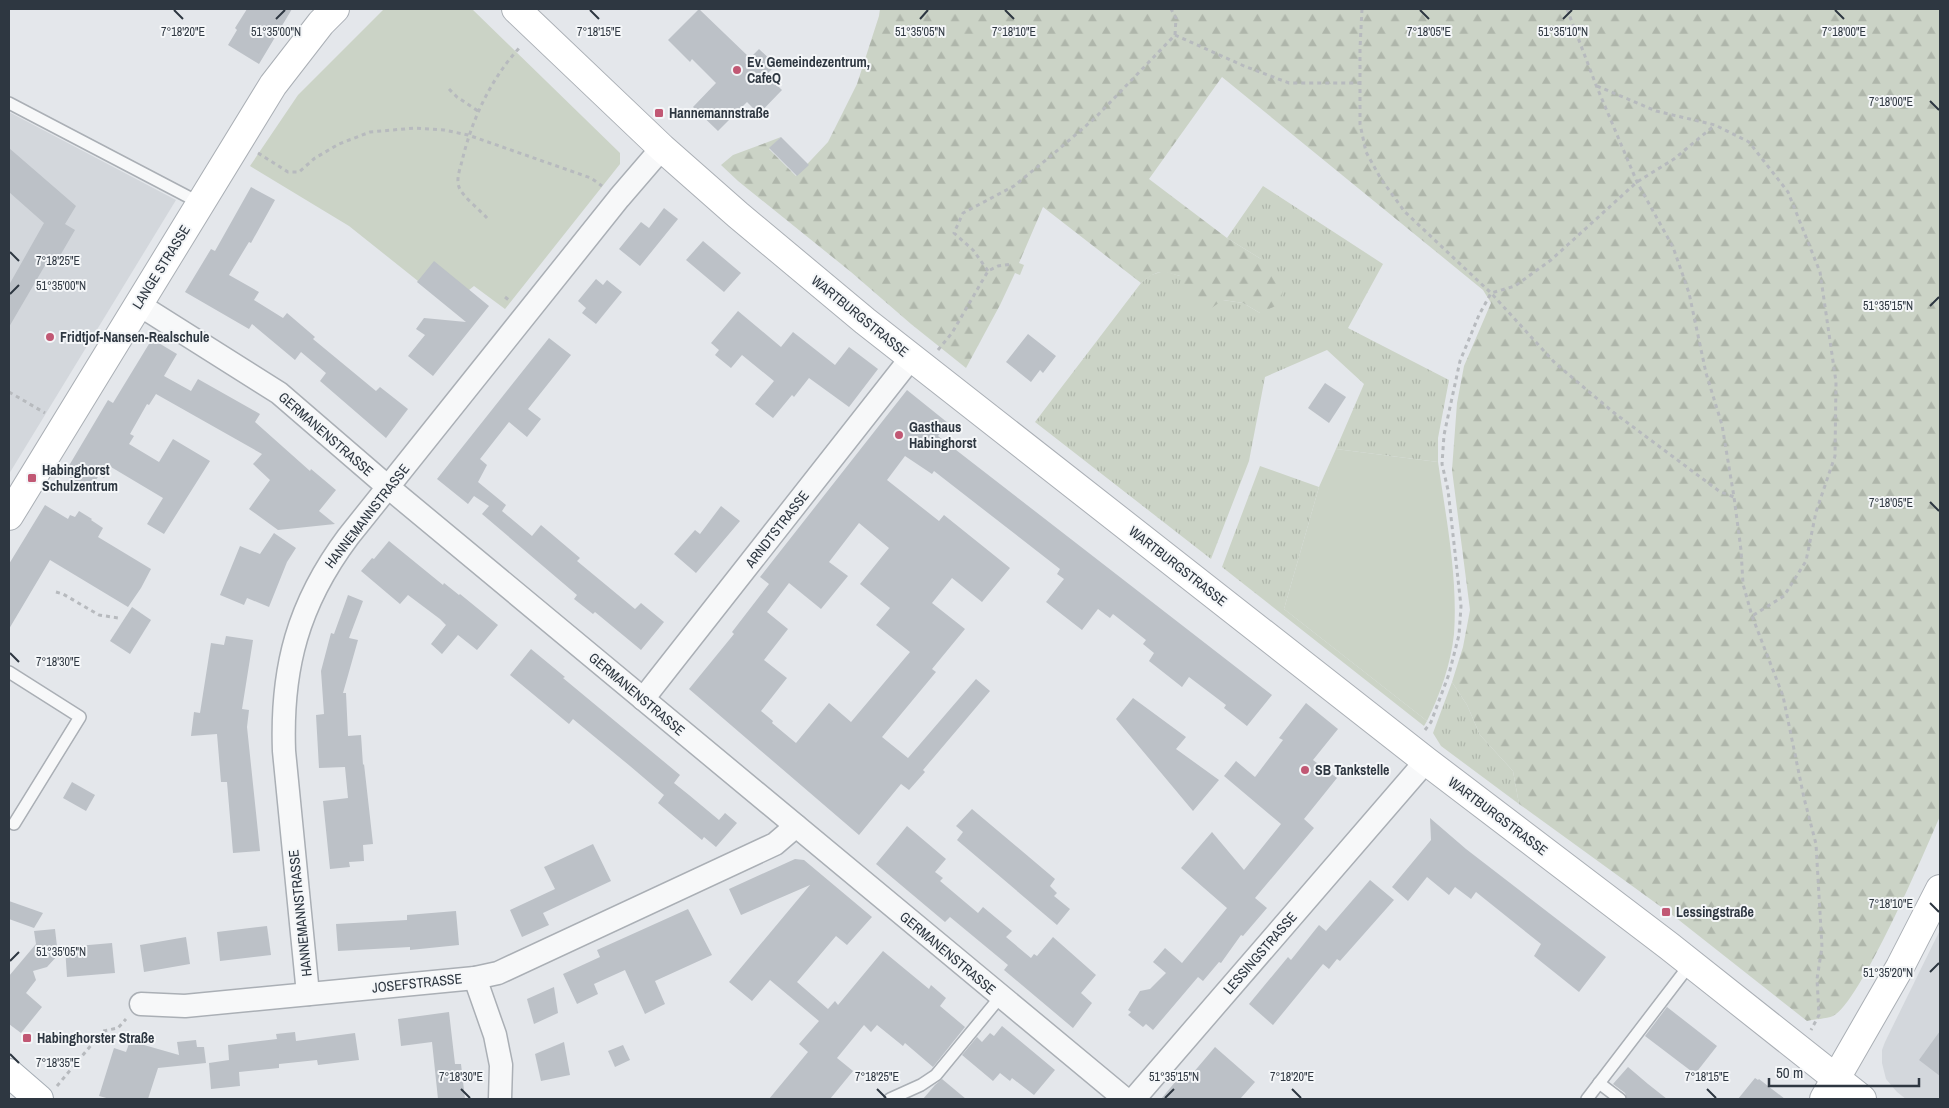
<svg xmlns="http://www.w3.org/2000/svg" width="1949" height="1108" viewBox="0 0 1949 1108" font-family="'Archivo Narrow',sans-serif">
  <style>
    .built { fill: #d3d7dc }
    .grass { fill: url(#grass-tufts) }
    .forest { fill: url(#forest-firs) }
    .green { fill: #cbd3c6 }
    .building { fill: #bcc1c7; fill-rule: evenodd }
    .lines { fill: none; stroke-linecap: round; stroke-linejoin: round }
    .lane-casing { stroke: #aaafb5; stroke-width: 14 }
    .street-casing { stroke: #aaafb5; stroke-width: 25 }
    .secondary-casing { stroke: #aaafb5; stroke-width: 30 }
    .primary-casing { stroke: #a5adb5; stroke-width: 30 }
    .path { stroke: #b7babe; stroke-width: 3; stroke-dasharray: 4 4; stroke-linecap: butt }
    .lane { stroke: #f7f8f9; stroke-width: 11 }
    .street { stroke: #f7f8f9; stroke-width: 22 }
    .secondary { stroke: #fff; stroke-width: 28 }
    .primary { stroke: #fff; stroke-width: 28 }
    .ticks { fill: none; stroke: #2e3741; stroke-width: 2 }
    .poi-dot { fill: #c15874; stroke: #f4f6f8; stroke-width: 2 }
    .labels { text-anchor: middle; dominant-baseline: central; stroke-width: 4; stroke-linejoin: round; paint-order: stroke }
    .poi-label { font-size: 14px; font-weight: bold; fill: #2e3741; stroke: #f4f6f8; text-anchor: start }
    .street-label { font-size: 14px; fill: #2e3741; stroke: #f4f6f8 }
    .ticks-label { font-size: 12px; text-anchor: middle; fill: #2e3741; stroke: #f4f6f8; stroke-width: 4; stroke-linejoin: round; paint-order: stroke }
  </style>
  <defs>
    <pattern id="grass-tufts" width="24" height="20" patternUnits="userSpaceOnUse" patternTransform="scale(1.25)"><rect width="24" height="20" fill="#cbd3c6"/><path d="M3 7l-1-3M5 7V3M7 7l1-3M15 17l-1-3M17 17v-4M19 17l1-3" fill="none" stroke="#afb6ab"/></pattern>
    <pattern id="forest-firs" width="22" height="20" patternUnits="userSpaceOnUse" patternTransform="scale(1.25)"><rect width="22" height="20" fill="#cbd3c6"/><path d="M5 1l3.5 6h-7zM16 11l3.5 6h-7z" fill="#afb6ab"/></pattern>
  </defs>
  <rect width="100%" height="100%" fill="#e4e7eb"/>
  <g class="built">
    <polygon points="9,112 176,200 9,474"/>
    <polygon points="1940,930 1940,1099 1906,1099 1897,1092 1886,1079 1882,1063 1882,1050 1885,1042"/>
  </g>
  <g class="grass">
    <polygon points="1263,186 1383,264 1348,328 1449,380 1438,438 1438,462 1336,449 1364,384 1327,350 1265,377 1249,461 1211,559 1035,422 1141,283 1151,275 1164,271 1180,276 1223,300 1243,303 1260,313 1261,259 1227,238"/>
    <polygon points="1260,466 1319,487 1284,609 1427,721 1424,726 1222,567"/>
    <polygon points="1452,682 1467,705 1480,735 1513,771 1519,804 1441,746 1433,733"/>
  </g>
  <path class="forest" d="M880 9H1940V816C1926 849 1859 1005 1833 1016 1826 1019 1815 1019 1807 1021L1675 917 1519 804 1513 771 1480 735 1467 705 1452 682 1463 647 1470 610 1452 470 1457 403 1464 366 1491 303 1483 290 1222 77 1149 179 1227 238 1261 259 1284 287 1280 304 1260 313 1243 303 1223 300 1203 314 1182 292 1180 276C1160 270 1157 270 1141 283L1043 207 1019 263 1024 265 1020 275 1015 273 1000 305 966 368 911 324 851 272 738 181 721 165 733 155 781 137 769 149 796 176 828 142 857 84 879 16Z"/>
  <g class="green">
    <polygon points="384,9 472,9 620,153 620,164 505,309 474,286 469,290 418,281 349,226 250,166 298,95"/>
    <path d="M1336 449 1438 462C1446 518 1458 577 1454 634 1451 663 1440 695 1427 721L1284 609 1319 487Z"/>
  </g>
  <g class="building">
    <polygon points="247,9 292,9 259,64 228,45 237,30 235,28"/>
    <polygon points="699,9 750,58 759,49 776,65 766,75 782,90 759,114 747,102 718,131 693,107 716,83 692,59 690,62 668,40"/>
    <polygon points="781,137 809,165 797,176 769,148"/>
    <polygon points="9,148 76,206 65,224 75,230 54,266 47,262 9,327 9,285 44,223 9,192"/>
    <polygon points="251,187 275,200 251,243 249,242 229,275 259,292 254,300 283,318 287,313 315,337 313,339 376,391 380,387 408,409 386,438 320,381 326,373 301,352 295,360 252,324 249,329 185,292 211,249 215,251"/>
    <polygon points="664,208 678,219 640,266 619,249 641,222 649,228"/>
    <polygon points="703,241 741,273 724,292 686,260"/>
    <polygon points="434,261 489,306 433,376 408,356 425,335 416,329 424,318 466,322 417,282"/>
    <polygon points="596,279 603,285 607,280 622,292 596,324 582,313 586,308 578,301"/>
    <polygon points="738,311 781,347 793,332 835,365 849,347 878,369 849,407 809,378 794,397 792,395 773,418 755,404 774,381 742,355 731,368 715,355 719,350 711,343"/>
    <polygon points="1028,334 1056,356 1043,373 1040,370 1031,382 1006,362"/>
    <polygon points="549,338 571,355 528,409 541,419 527,437 509,422 480,459 487,465 478,482 506,505 502,511 532,536 541,525 580,558 577,561 635,609 641,603 664,622 641,650 595,612 593,614 574,599 577,595 482,514 489,506 474,496 468,504 437,479"/>
    <polygon points="152,339 177,354 164,376 191,391 198,379 260,414 255,422 310,471 311,469 336,490 319,511 335,524 278,530 249,509 270,480 253,464 262,454 156,394 149,405 147,404 130,434 134,436 129,444 159,462 173,439 210,461 164,534 147,524 163,498 111,467 104,478 99,475 90,490 64,474 108,400 113,403"/>
    <polygon points="1325,383 1346,397 1329,423 1308,408"/>
    <path d="M907 390 948 423 938 436 1272 695 1247 726 1224 708 1226 705 1189 677 1182 687 1149 661 1154 653 1143 644 1146 640 1113 614 1110 618 1098 609 1082 630 1046 602 1064 579 1057 574 1060 569 934 471 932 474 905 456 887 480 939 521 944 515 1010 568 982 602 952 578 932 603 965 629 932 669 936 672 882 737 908 758 976 679 990 691 923 770 925 772 909 790 901 784 859 835 689 689 734 634 732 632 769 584 760 577ZM859 523 889 548 860 584 890 608 876 625 910 652 851 722 829 703 796 743 772 723 773 721 761 711 787 678 764 660 788 629 767 612 789 583 821 609 848 576 829 562Z"/>
    <polygon points="45,505 68,519 70,515 75,517 79,511 92,519 91,520 103,528 98,537 151,569 141,588 128,607 50,560 9,629 9,564"/>
    <polygon points="721,506 740,521 696,573 674,554 695,530 700,534"/>
    <polygon points="274,533 296,548 287,562 269,607 247,598 244,605 220,595 240,546 260,554"/>
    <polygon points="389,541 443,585 444,583 459,595 460,594 498,625 477,650 458,635 442,654 431,644 446,625 440,619 408,595 400,604 361,571 372,558 374,559"/>
    <polygon points="348,595 363,601 349,638 358,640 343,693 346,693 348,736 361,735 363,765 364,764 373,844 363,845 364,861 349,862 350,867 330,869 323,801 348,798 345,767 319,768 316,715 324,714 321,671 331,633 334,634"/>
    <polygon points="132,607 151,620 130,654 110,641"/>
    <polygon points="226,636 253,640 242,709 249,710 247,727 260,851 233,853 227,782 221,782 217,734 191,736 194,712 200,713 211,643 224,645"/>
    <polygon points="531,649 565,677 563,678 680,775 674,783 689,795 719,820 725,813 737,823 716,847 704,837 702,840 658,803 664,795 630,766 573,719 569,724 510,675"/>
    <polygon points="1133,698 1186,737 1176,749 1219,780 1193,811 1116,719"/>
    <polygon points="1306,703 1338,729 1313,760 1337,778 1304,819 1314,828 1255,898 1267,908 1243,936 1241,935 1221,963 1219,962 1203,981 1198,977 1153,1030 1146,1024 1143,1027 1128,1015 1131,1012 1128,1010 1140,991 1150,989 1166,973 1153,962 1165,948 1182,963 1227,908 1181,868 1212,832 1244,870 1281,824 1224,776 1236,761 1255,777 1283,740 1279,738"/>
    <polygon points="72,782 95,795 86,811 63,798"/>
    <polygon points="972,809 1055,879 1050,886 1057,893 1054,896 1070,909 1057,925 957,840 963,832 956,826"/>
    <polygon points="1430,818 1466,849 1606,957 1579,992 1534,956 1541,944 1476,892 1471,899 1455,887 1449,895 1427,877 1408,901 1392,887 1431,840"/>
    <polygon points="907,826 946,859 935,872 943,878 940,881 978,913 983,907 995,917 1012,931 1006,937 1031,958 1034,954 1037,956 1053,937 1096,975 1081,993 1092,1003 1073,1028 1004,970 1008,965 950,917 945,922 876,864"/>
    <polygon points="593,844 611,881 543,913 549,925 522,937 510,910 555,889 544,867"/>
    <polygon points="795,859 804,860 872,917 847,945 836,936 797,982 828,1009 835,1001 838,1005 883,951 929,989 931,985 946,998 940,1006 965,1027 933,1067 905,1043 903,1046 877,1025 871,1032 864,1025 837,1058 853,1071 830,1099 769,1099 808,1052 799,1044 819,1021 770,980 752,1001 729,982 810,885 741,915 729,889"/>
    <polygon points="1370,880 1394,900 1340,961 1337,959 1329,969 1323,964 1273,1025 1249,1004 1288,957 1291,960 1319,925 1326,931"/>
    <polygon points="9,901 43,913 34,928 9,919"/>
    <polygon points="688,909 712,955 655,981 665,1004 645,1014 625,970 594,984 598,994 577,1004 563,974 600,957 597,950"/>
    <polygon points="456,911 459,945 410,950 410,947 338,951 336,924 407,920 407,915"/>
    <polygon points="267,926 271,955 220,961 217,932"/>
    <polygon points="55,929 58,955 47,967 33,971 36,980 26,993 42,1007 21,1033 9,1024 9,976 36,944 34,931"/>
    <polygon points="186,937 190,964 144,972 140,945"/>
    <polygon points="112,943 115,973 67,977 65,947"/>
    <polygon points="554,987 558,1013 534,1024 527,999"/>
    <polygon points="1667,1007 1717,1046 1695,1074 1645,1036"/>
    <polygon points="449,1012 455,1064 461,1064 465,1099 438,1099 432,1042 401,1046 398,1019"/>
    <polygon points="1002,1026 1055,1070 1034,1095 1012,1078 1010,1081 1000,1073 993,1081 962,1055 977,1037 982,1042 990,1033 994,1036"/>
    <polygon points="1940,1031 1940,1076 1919,1060"/>
    <polygon points="295,1032 296,1041 355,1033 359,1060 318,1065 317,1060 279,1064 279,1068 239,1072 240,1086 211,1089 209,1063 229,1060 228,1045 277,1039 276,1034"/>
    <polygon points="196,1040 197,1047 204,1047 206,1063 158,1068 148,1099 110,1099 99,1096 114,1048 126,1052 130,1041 179,1055 177,1042"/>
    <polygon points="564,1042 570,1075 541,1081 535,1054"/>
    <polygon points="623,1045 630,1060 615,1067 608,1051"/>
    <polygon points="1215,1047 1255,1082 1240,1099 1161,1099 1181,1075 1187,1080"/>
    <polygon points="1628,1067 1648,1084 1667,1099 1627,1099 1625,1093 1613,1084"/>
    <polygon points="1755,1078 1758,1080 1759,1079 1785,1099 1738,1099"/>
    <polygon points="942,1079 966,1099 923,1099 935,1085"/>
  </g>
  <g class="lines">
    <g class="lane-casing">
      <g id="lane">
        <polyline points="9,103 200,203"/>
        <polyline points="9,672 80,717 14,824"/>
        <polyline points="1599,1083 1620,1099"/>
        <polyline points="890,1099 921,1085 936,1075 1001,996"/>
        <polyline points="1587,1099 1691,963"/>
      </g>
    </g>
    <g class="street-casing">
      <g id="street">
        <polyline points="138,304 279,393 388,487 1125,1099"/>
        <polyline points="643,699 911,358"/>
        <polyline points="475,978 495,1035 501,1065 500,1099"/>
        <path d="M308 994 284 751C281 668 298 604 348 537L619 198 662 148"/>
        <polyline points="141,1004 185,1006 475,978 498,973 775,844 796,826"/>
        <polyline points="1134,1099 1426,761"/>
      </g>
    </g>
    <g class="secondary-casing">
      <g id="secondary">
        <polyline points="516,9 662,148 738,215 865,321 1426,761 1669,946 1862,1099"/>
        <polyline points="9,516 273,85 321,23 335,9"/>
        <polyline points="1824,1099 1900,967 1940,889"/>
      </g>
    </g>
    <g class="primary-casing">
      <polyline id="primary" points="9,1073 39,1099"/>
    </g>
    <g class="path">
      <polyline points="1362,9 1360,48 1360,124 1366,152 1381,179 1405,212 1491,293 1555,363 1613,412 1719,491 1734,497"/>
      <polyline points="1567,9 1596,85 1637,182 1673,247 1689,293 1706,373 1722,425 1734,497 1741,550 1743,584 1752,616 1783,696 1804,798 1816,844 1822,947 1817,979 1819,1015 1811,1030"/>
      <polyline points="1175,35 1244,66 1289,83 1361,83"/>
      <polyline points="1597,86 1656,111 1715,125 1749,142 1788,192 1820,272 1836,382 1835,456 1816,512 1806,561 1784,596 1752,616"/>
      <polyline points="449,89 457,97 478,111"/>
      <polyline points="258,153 288,172 299,172 315,158 339,144 370,132 415,128 444,130 468,135 591,178 602,186"/>
      <path d="M487 218C480 210 462 196 459 187 456 179 460 169 462 161 472 119 491 78 521 46"/>
      <polyline points="988,271 973,250 954,233 963,213 1014,186 1052,155 1095,118 1175,35 1176,18 1171,9"/>
      <polyline points="505,297 510,301"/>
      <polyline points="938,350 952,333 988,271 998,266 1012,264"/>
      <polyline points="9,392 45,413"/>
      <polyline points="56,592 63,594 99,615 118,618"/>
      <polyline points="1425,730 1431,722 1449,674 1459,635 1461,606 1448,490 1442,464 1444,435 1460,361 1479,315 1491,293 1515,286 1551,260 1637,182 1674,159 1715,125"/>
      <polyline points="57,1086 103,1031 118,1028 126,1019"/>
    </g>
    <use href="#lane" class="lane"/>
    <use href="#street" class="street"/>
    <use href="#secondary" class="secondary"/>
    <use href="#primary" class="primary"/>
  </g>
  <path class="ticks" d="M174 10 183 19M590 10 599 19M1005 10 1014 19M1420 10 1429 19M1835 10 1844 19M276 19 285 10M920 19 928 10M1563 19 1572 10M1930 101 1939 110M10 252 19 261M10 294 19 285M1930 306 1939 297M1930 502 1939 511M10 653 19 662M1930 903 1939 912M10 961 19 952M1930 972 1939 963M10 1054 19 1063M461 1089 470 1098M877 1089 886 1098M1292 1089 1301 1098M1707 1089 1716 1098M1165 1098 1174 1089"/>
  <g class="poi-dot">
    <circle cx="737" cy="70" r="5"/>
    <rect x="654" y="108" width="10" height="10" rx="2.5"/>
    <circle cx="50" cy="337" r="5"/>
    <circle cx="899" cy="435" r="5"/>
    <rect x="27" y="473" width="10" height="10" rx="2.5"/>
    <circle cx="1305" cy="770" r="5"/>
    <rect x="1661" y="907" width="10" height="10" rx="2.5"/>
    <rect x="22" y="1033" width="10" height="10" rx="2.5"/>
  </g>
  <g class="labels">
    <g class="poi-label">
      <text x="747" y="62">Ev. Gemeindezentrum,<tspan x="747" dy="16">CafeQ</tspan></text>
      <text x="669" y="113">Hannemannstraße</text>
      <text x="60" y="337">Fridtjof-Nansen-Realschule</text>
      <text x="909" y="427">Gasthaus<tspan x="909" dy="16">Habinghorst</tspan></text>
      <text x="42" y="470">Habinghorst<tspan x="42" dy="16">Schulzentrum</tspan></text>
      <text x="1315" y="770">SB Tankstelle</text>
      <text x="1676" y="912">Lessingstraße</text>
      <text x="37" y="1038">Habinghorster Straße</text>
    </g>
    <g class="street-label">
      <text transform="translate(161 267) rotate(-58)">LANGE STRASSE</text>
      <text transform="translate(860 316) rotate(39)">WARTBURGSTRASSE</text>
      <text transform="translate(326 434) rotate(41)">GERMANENSTRASSE</text>
      <text transform="translate(367 516) rotate(-52)">HANNEMANNSTRASSE</text>
      <text transform="translate(777 529) rotate(-52)">ARNDTSTRASSE</text>
      <text transform="translate(1178 566) rotate(38)">WARTBURGSTRASSE</text>
      <text transform="translate(637 694) rotate(40)">GERMANENSTRASSE</text>
      <text transform="translate(1498 816) rotate(37)">WARTBURGSTRASSE</text>
      <text transform="translate(300 913) rotate(-96)">HANNEMANNSTRASSE</text>
      <text transform="translate(948 953) rotate(40)">GERMANENSTRASSE</text>
      <text transform="translate(1260 953) rotate(-49)">LESSINGSTRASSE</text>
      <text transform="translate(417 983) rotate(-6)">JOSEFSTRASSE</text>
    </g>
  </g>
  <g class="ticks-label">
    <text x="183" y="36">7°18'20"E</text>
    <text x="599" y="36">7°18'15"E</text>
    <text x="1429" y="36">7°18'05"E</text>
    <text x="1844" y="36">7°18'00"E</text>
    <text x="1014" y="36">7°18'10"E</text>
    <text x="276" y="36">51°35'00"N</text>
    <text x="920" y="36">51°35'05"N</text>
    <text x="1563" y="36">51°35'10"N</text>
    <text x="1891" y="106">7°18'00"E</text>
    <text x="58" y="265">7°18'25"E</text>
    <text x="61" y="290">51°35'00"N</text>
    <text x="1888" y="310">51°35'15"N</text>
    <text x="1891" y="507">7°18'05"E</text>
    <text x="58" y="666">7°18'30"E</text>
    <text x="1891" y="908">7°18'10"E</text>
    <text x="61" y="956">51°35'05"N</text>
    <text x="1888" y="977">51°35'20"N</text>
    <text x="58" y="1067">7°18'35"E</text>
    <text x="1174" y="1081">51°35'15"N</text>
    <text x="461" y="1081">7°18'30"E</text>
    <text x="877" y="1081">7°18'25"E</text>
    <text x="1292" y="1081">7°18'20"E</text>
    <text x="1707" y="1081">7°18'15"E</text>
  </g>
  <rect width="1949" height="1108" fill="none" stroke="#2e3741" stroke-width="20"/>
  <path d="M1769 1078v8h150v-8" fill="none" stroke="#2e3741" stroke-width="2.5"/>
  <text x="1776" y="1078" font-size="15" fill="#2e3741" stroke="#f4f6f8" stroke-width="4" paint-order="stroke">50 m</text>
</svg>
